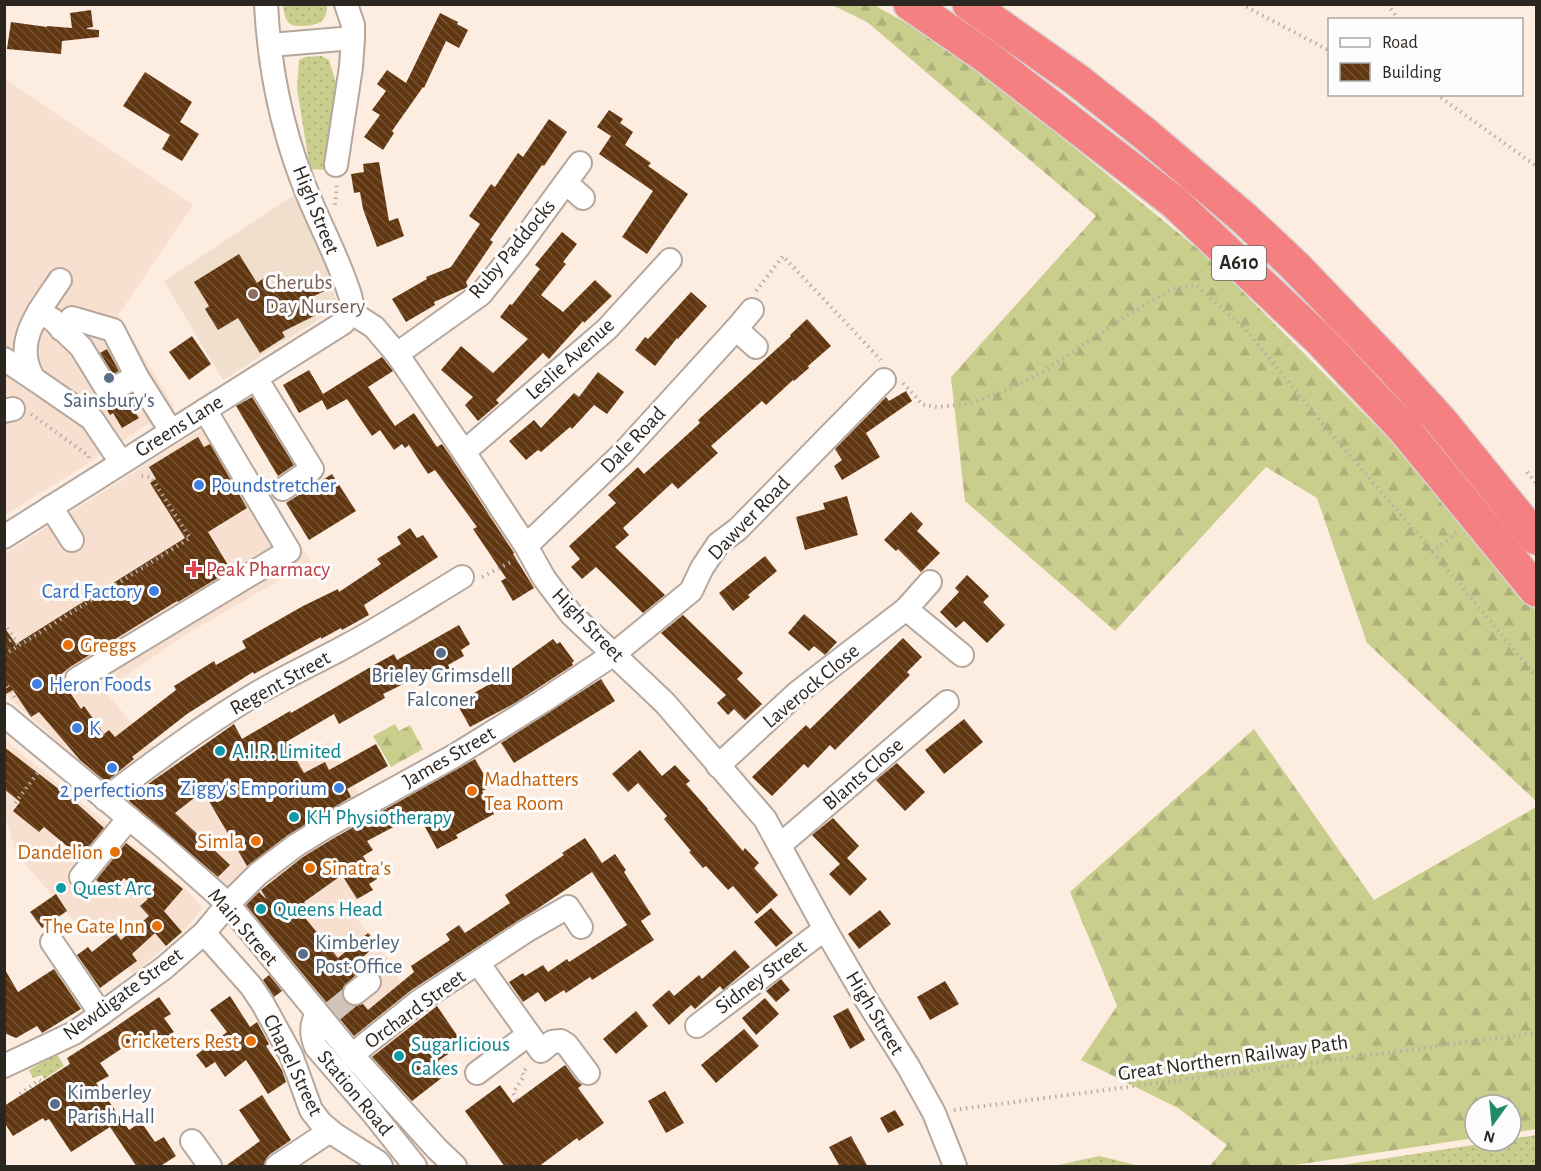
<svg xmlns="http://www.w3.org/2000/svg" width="1541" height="1171" viewBox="0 0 1541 1171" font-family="'Alegreya Sans',sans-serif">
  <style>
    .built { fill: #f7e0cf }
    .education { fill: #f0dfcd }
    .grass { fill: url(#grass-dots) }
    .forest { fill: url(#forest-firs) }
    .building { fill: url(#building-back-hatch) }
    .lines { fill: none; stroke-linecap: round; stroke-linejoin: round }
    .minor-tunnel { stroke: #d3c4ba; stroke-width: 22; stroke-dasharray: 22 11; stroke-linecap: butt }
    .minor-casing { stroke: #b6a79c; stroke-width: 26 }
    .highway-casing { stroke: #d5d4d3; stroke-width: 36 }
    .path { stroke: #bbada4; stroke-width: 4; stroke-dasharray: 1.5 4.5; stroke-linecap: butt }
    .minor { stroke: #fff; stroke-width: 22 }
    .highway { stroke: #f58081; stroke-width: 33 }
    .education-dot { fill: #8d6e63; stroke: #fdfdfd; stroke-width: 2 }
    .service-dot { fill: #5c6f8a; stroke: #fdfdfd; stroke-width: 2 }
    .shop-dot { fill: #3f7fe0; stroke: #fdfdfd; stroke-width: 2 }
    .health-dot { fill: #e0444e; stroke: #fdfdfd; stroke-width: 2 }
    .food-dot { fill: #e8710a; stroke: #fdfdfd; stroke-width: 2 }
    .culture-dot { fill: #0f9aa8; stroke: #fdfdfd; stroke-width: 2 }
    .labels { text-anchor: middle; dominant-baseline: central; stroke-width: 6; stroke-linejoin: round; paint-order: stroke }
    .shield { fill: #fdfdfd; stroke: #6b6663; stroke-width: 1.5 }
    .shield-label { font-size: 20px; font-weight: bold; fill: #2c2621 }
    .street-label { font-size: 21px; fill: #2c2621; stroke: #fdfdfd }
    .education-label { font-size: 21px; fill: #785e54; stroke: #fdfdfd; text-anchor: start }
    .service-label { font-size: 21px; fill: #4e5e75; stroke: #fdfdfd }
    .shop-label { font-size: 21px; fill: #366cbe; stroke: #fdfdfd; text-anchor: start }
    .health-label { font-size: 21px; fill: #be3a42; stroke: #fdfdfd; text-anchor: start }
    .food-label { font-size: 21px; fill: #c56008; stroke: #fdfdfd; text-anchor: end }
    .culture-label { font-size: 21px; fill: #0d838f; stroke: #fdfdfd; text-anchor: start }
  </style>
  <defs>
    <pattern id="grass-dots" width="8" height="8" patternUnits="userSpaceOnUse" patternTransform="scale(1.5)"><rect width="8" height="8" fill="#cace8d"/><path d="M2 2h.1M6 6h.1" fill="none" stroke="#aeb179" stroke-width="1.8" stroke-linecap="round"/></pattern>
    <pattern id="forest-firs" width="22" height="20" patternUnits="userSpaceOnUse" patternTransform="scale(1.5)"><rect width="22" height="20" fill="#cace8d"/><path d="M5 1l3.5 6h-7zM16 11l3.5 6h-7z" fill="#aeb179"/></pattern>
    <pattern id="building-back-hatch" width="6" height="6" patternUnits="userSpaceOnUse" patternTransform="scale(1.5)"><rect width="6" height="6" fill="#613712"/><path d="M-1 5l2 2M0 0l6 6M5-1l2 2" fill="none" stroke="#745234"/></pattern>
  </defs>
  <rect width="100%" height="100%" fill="#fdece0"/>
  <g class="built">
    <polygon points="5,79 193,205 118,315 174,407 76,471 5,515"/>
    <polygon points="221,417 311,562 188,633 104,691 169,765 174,762 214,809 328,742 361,797 334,832 347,854 363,874 373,890 347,905 386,956 401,984 410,996 417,1015 454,1069 406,1106 352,1044 77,766 49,733 5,695 5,554"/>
    <polygon points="5,740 184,887 203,908 182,932 133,975 96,925 85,934 16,853 5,815"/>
  </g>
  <polygon class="education" points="294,195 322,252 338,307 223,380 164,281"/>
  <g class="grass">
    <path d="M283 5H327C327 22 319 25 303 26 298 26 292 26 289 23 284 18 284 10 283 5Z"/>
    <polygon points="321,56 329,60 337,86 326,170 310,169 297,88 299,60 305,57"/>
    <polygon points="57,1054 64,1066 44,1079 42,1075 33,1078 29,1070"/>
    <polygon points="1536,1135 1536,1166 1336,1166 1499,1141 1511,1141 1511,1139"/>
    <polygon points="1099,1156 1140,1166 1054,1166"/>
  </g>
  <g class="forest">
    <polygon points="832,5 874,5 958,52 1210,259 1433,483 1536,611 1536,801 1367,643 1317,498 1266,467 1115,631 965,501 951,377 1096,216 867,22"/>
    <polygon points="395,724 399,731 410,725 423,749 391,767 373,736"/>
    <polygon points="1254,729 1374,900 1536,807 1536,1129 1511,1133 1511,1105 1475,1105 1475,1138 1288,1166 1210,1166 1227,1145 1178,1108 1081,1060 1117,1006 1070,892"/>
  </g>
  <g class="building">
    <polygon points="91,10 93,27 87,28 87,29 99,30 99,37 62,41 61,54 7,49 11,22 47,27 47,26 72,28 70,13"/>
    <polygon points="440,13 458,22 457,24 468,30 459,48 446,41 424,88 423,87 392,131 394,133 383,150 364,137 380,115 372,110 386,91 377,84 387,70 406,83"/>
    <polygon points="145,72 192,102 180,122 199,134 182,161 162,149 170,135 123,106"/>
    <polygon points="609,110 623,119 620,123 633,132 625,145 651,163 648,166 688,194 647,254 622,237 653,191 599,154 611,136 597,127"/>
    <polygon points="549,119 567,132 544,166 542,165 490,240 493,242 466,282 468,287 434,302 435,305 406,322 392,299 427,279 426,277 451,267 480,224 469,216 491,184 495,187 518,153 523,157"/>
    <polygon points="379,162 389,221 398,218 404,236 377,247 363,209 360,192 354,193 351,174 364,172 363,164"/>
    <polygon points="562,232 577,244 563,262 566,264 541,295 563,312 595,280 612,296 584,323 583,321 549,359 543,353 496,400 499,403 478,421 465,405 473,397 441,370 461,346 493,373 528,339 500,317 510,304 512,305 540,269 535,265"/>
    <polygon points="239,254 257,283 264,278 273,293 301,276 307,285 318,278 330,279 333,287 314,296 322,312 282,332 285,337 260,353 238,318 218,330 205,309 209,306 194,282"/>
    <polygon points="691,292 707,306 678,339 677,338 655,366 635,350 645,337 648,339"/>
    <polygon points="807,319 831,346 808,366 809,368 794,381 793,380 766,405 762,401 711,446 718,453 678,489 672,483 623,528 629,535 615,547 665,595 643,613 596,567 582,579 571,567 580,559 569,546 616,503 608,495 638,467 644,474 700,423 698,420 791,336 790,335"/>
    <polygon points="192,336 211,364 189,380 169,352"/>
    <polygon points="107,349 119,371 113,374 100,353"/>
    <polygon points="382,357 393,371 368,387 395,426 414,413 437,447 442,444 453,460 514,553 513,554 534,588 513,601 501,581 506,578 473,529 477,527 435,470 428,474 409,445 405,448 402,444 394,450 380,430 372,436 347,399 327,410 322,400 299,413 283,385 309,370 323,394"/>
    <polygon points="598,372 624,392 607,414 594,405 572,429 570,427 541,452 538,450 526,460 509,441 534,420 541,428 574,393 579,397"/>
    <polygon points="906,391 912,401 866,433 880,457 842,480 834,466 842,460 835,449 886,397 889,401"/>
    <polygon points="132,394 141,409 135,412 139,418 122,428 113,413 110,415 103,403 108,404 113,403"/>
    <polygon points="252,397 294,465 278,476 236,406"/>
    <polygon points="198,437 204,447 210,444 247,508 208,532 231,570 178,602 177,601 70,667 59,676 81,709 84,706 104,734 109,730 115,737 176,690 174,686 214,661 216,665 246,648 242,641 303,606 338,589 339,592 381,564 377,559 401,544 397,537 410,528 417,538 423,535 438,557 364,605 369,615 342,630 341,628 321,639 321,637 254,674 253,672 187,714 132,757 134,759 106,782 80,760 39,712 31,717 13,690 4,695 4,627 16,644 185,538 150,483 156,479 149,467"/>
    <polygon points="332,474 356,511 309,540 286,503"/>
    <polygon points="847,496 858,535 805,550 796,517 825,509 823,503"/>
    <polygon points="911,512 923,524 917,531 940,553 921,572 898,549 896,551 884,540"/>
    <polygon points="765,556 777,571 748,595 750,597 733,611 719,593"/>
    <polygon points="967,575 989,596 983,602 1005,625 987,643 964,621 956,628 940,612 959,592 955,588"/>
    <polygon points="804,614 837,642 825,655 814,646 809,651 788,633"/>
    <polygon points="683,615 743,673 737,679 762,704 745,720 734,709 728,715 717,703 726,695 661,633"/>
    <polygon points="459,625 470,644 461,650 464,656 448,665 451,671 435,679 432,673 424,678 422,675 383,694 385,698 339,724 334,714 286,742 304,773 325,762 329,770 376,744 388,766 347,789 351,797 288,835 247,866 203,791 175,813 230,865 218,877 129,801 131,796 151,782 234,724 242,739 290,711 291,713 374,665 394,654 397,660"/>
    <polygon points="903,638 922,657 907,672 910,675 835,750 830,745 808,768 804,764 772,796 752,777 806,725 810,729"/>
    <polygon points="553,639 557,644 560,642 574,661 572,663 573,665 515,703 470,727 457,704 461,702 460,701 495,681"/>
    <polygon points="601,679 615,701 514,763 501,743"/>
    <polygon points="964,719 983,742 944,774 925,750"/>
    <polygon points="4,747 73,800 104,828 76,862 79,856 44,827 39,832 13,811 20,802 4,789"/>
    <polygon points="640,750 662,776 675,765 690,781 686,784 708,809 707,809 743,851 745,848 759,863 754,868 778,895 757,914 733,886 728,890 706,866 703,868 689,852 691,851 664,819 667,816 638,783 628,792 612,774"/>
    <polygon points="475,759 491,787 482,791 494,814 456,835 458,838 437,849 418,814 367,841 373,850 363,856 377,879 369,884 373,890 357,899 342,875 304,902 308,908 301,913 338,958 368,933 378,944 351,967 357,974 343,987 342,994 345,1002 351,1006 356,1006 363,1004 368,1010 414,972 411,966 450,940 446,934 459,925 465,933 510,903 505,895 564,855 562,853 585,838 602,863 615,854 626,870 624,872 651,914 641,921 654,940 592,980 590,977 566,993 564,990 545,1002 538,992 523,1002 509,982 523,973 525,976 543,965 548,972 567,959 569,962 627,925 592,872 537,909 519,920 410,991 354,1036 246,905 259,892 267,900 261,890 303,857 334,838"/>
    <polygon points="897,763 925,792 905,811 876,780"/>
    <polygon points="833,818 859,846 847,858 867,879 850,896 829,874 840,864 812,835"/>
    <polygon points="126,843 153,864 183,889 164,911 182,932 166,946 155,933 132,954 137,961 100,988 77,955 88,947 92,952 116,933 121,940 149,916 140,906 148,899 124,878 111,892 96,880"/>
    <polygon points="56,894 67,911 42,928 30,912"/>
    <polygon points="771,908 793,933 776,947 754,922"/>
    <polygon points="880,910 891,924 859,949 848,934"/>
    <polygon points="735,950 750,967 723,990 720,986 695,1009 691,1005 669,1025 652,1005 669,990 674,996 699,975 702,979"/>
    <polygon points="4,968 18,992 54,969 81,1009 42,1033 37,1026 16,1038 4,1033"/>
    <polygon points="269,975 282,991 274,997 263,980"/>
    <polygon points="781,979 790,990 776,1002 766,991"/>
    <polygon points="945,981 959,1004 930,1020 917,997"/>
    <polygon points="230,996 250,1027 257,1022 269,1044 266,1046 282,1070 286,1082 268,1094 246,1060 225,1077 215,1062 206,1068 196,1055 227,1032 210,1010"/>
    <polygon points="159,997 171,1014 164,1018 174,1032 149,1050 139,1037 100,1063 109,1076 96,1083 129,1130 141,1122 155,1142 164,1137 176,1156 159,1167 137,1167 110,1127 71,1152 49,1119 45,1121 43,1118 13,1136 4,1122 4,1106 70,1064 67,1058 114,1028"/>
    <polygon points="765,998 779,1014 756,1035 742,1018"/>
    <polygon points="437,1006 463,1044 438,1061 448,1073 412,1101 372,1057"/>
    <polygon points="848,1008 865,1040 850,1049 833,1016"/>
    <polygon points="636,1011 648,1026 616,1054 603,1039"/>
    <polygon points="744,1029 759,1046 716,1083 701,1065"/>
    <polygon points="565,1065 577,1081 582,1085 578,1088 604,1123 579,1141 577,1138 538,1167 505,1167 465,1111 500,1085 513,1103"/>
    <polygon points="665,1091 684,1123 666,1133 648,1101"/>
    <polygon points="262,1095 291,1140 269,1155 265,1161 264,1167 224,1167 260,1141 239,1110"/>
    <polygon points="895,1110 904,1125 888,1133 880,1118"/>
    <polygon points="851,1136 868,1167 840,1167 829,1147"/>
  </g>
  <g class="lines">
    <polyline class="minor-tunnel" points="332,1012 355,993"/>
    <g class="minor-casing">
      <g id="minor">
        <path d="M266 4C269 64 281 125 302 180 314 212 330 242 342 273 347 287 353 298 352 313"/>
        <polyline points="271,45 353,38"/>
        <polyline points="336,165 351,67 353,38 353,25 346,4"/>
        <polyline points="566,183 583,198"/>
        <path d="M60 280C40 310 11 343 34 379L92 419 121 462"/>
        <polyline points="39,311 53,320 81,347 108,391 137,377 171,431"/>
        <polyline points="352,313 374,327 397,354 464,452 526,546 544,578 571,614 665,703 765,819 825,929 867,1001 908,1066 934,1113 955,1166"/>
        <polyline points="61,329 72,318 113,330 137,377"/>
        <polyline points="736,329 756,347"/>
        <polyline points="397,354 481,294 517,249 580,163"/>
        <polyline points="4,359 34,379"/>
        <polyline points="256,378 312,469 283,489"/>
        <polyline points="4,411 13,409"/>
        <polyline points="464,452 607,329 670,260"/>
        <polyline points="51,507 72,540"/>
        <polyline points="4,537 343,323 352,313"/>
        <polyline points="526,546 623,453 736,329 752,310"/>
        <polyline points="906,609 962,655"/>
        <polyline points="77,679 289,551 205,410"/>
        <polyline points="4,715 165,848 228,904 352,1055 437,1149 455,1166"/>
        <polyline points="718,766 797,693 906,609 930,582"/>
        <path d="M105 799C155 761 205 724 259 692 288 675 319 661 348 645 387 624 424 600 462 577"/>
        <polyline points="780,845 947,702"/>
        <polyline points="81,877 129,818"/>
        <polyline points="204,933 251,986 263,1004 291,1055 311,1110 321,1123 334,1134 378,1162 381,1166"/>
        <polyline points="52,942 101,1014"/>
        <polyline points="478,963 541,1051 552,1042 561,1041 567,1045 588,1073"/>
        <polyline points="355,993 369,982"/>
        <path d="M317 1014C310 1025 311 1035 316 1047L372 1112 415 1166"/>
        <polyline points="697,1026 825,929"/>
        <polyline points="352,1055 418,1002 526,931 568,907 581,927"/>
        <polyline points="4,1066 74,1033 101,1014 164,968 204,933 228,904 258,874 295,846 327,826 454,756 543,701 614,654 691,591 702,568 718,544 738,529 884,380"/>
        <polyline points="477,1073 529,1034"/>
        <polyline points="192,1141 210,1166"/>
        <polyline points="277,1166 330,1131"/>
      </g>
    </g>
    <g class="highway-casing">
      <g id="highway">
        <polyline points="910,4 988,58 1174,202 1319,339 1404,429 1536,590"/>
        <polyline points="969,4 1077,80 1144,133 1245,219 1295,266 1391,366 1441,421 1536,538"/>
      </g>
    </g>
    <g class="path">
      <polyline points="1241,4 1330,51"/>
      <polyline points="1387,4 1399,20"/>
      <polyline points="4,8 7,4"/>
      <polyline points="1436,94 1536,166"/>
      <polyline points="335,205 337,182"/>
      <polyline points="756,291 783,256 881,360"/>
      <polyline points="903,383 923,405 937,407 967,404 1000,393 1041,373 1129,314 1172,289 1196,285 1245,329 1338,442 1433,552"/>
      <polyline points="31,414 89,456 88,462"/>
      <polyline points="1527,472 1536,483"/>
      <polyline points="1456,532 1433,552 1536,676"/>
      <polyline points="482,577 513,561"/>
      <polyline points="4,623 19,646"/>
      <polyline points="4,644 14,638"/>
      <polyline points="4,655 190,538 151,477 140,476"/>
      <polyline points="4,681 15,698"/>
      <polyline points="15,803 40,770"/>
      <polyline points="20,1094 39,1080 43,1082"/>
      <polyline points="517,1100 513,1093 524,1076 522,1073 528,1066"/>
      <polyline points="954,1110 1536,1033"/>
    </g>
    <use href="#minor" class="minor"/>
    <use href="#highway" class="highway"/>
  </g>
  <circle class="education-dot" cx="253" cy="294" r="6"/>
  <g class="service-dot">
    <circle cx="109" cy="378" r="6"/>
    <circle cx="441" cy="653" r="6"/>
    <circle cx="303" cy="954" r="6"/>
    <circle cx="55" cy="1104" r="6"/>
  </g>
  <g class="shop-dot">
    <circle cx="199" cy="485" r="6"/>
    <circle cx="154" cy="591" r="6"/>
    <circle cx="37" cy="684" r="6"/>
    <circle cx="77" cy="728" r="6"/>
    <circle cx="112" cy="768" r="6"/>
    <circle cx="339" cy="788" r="6"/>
  </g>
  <path class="health-dot" d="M191 560h6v6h6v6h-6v6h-6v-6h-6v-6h6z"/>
  <g class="food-dot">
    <circle cx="68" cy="645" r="6"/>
    <circle cx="472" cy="791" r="6"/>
    <circle cx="256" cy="841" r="6"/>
    <circle cx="115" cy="852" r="6"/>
    <circle cx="310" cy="868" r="6"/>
    <circle cx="157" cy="926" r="6"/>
    <circle cx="251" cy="1041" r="6"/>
  </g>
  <g class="culture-dot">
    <circle cx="220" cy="751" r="6"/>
    <circle cx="294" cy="817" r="6"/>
    <circle cx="61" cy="888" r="6"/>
    <circle cx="261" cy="909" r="6"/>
    <circle cx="399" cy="1056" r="6"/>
  </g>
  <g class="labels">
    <rect class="shield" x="1212" y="246" width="54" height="34" rx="4.5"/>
    <g class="shield-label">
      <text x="1239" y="263">A610</text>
    </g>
    <g class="street-label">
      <text transform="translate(316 210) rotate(68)">High Street</text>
      <text transform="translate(512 249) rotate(-50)">Ruby Paddocks</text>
      <text transform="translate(570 359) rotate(-42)">Leslie Avenue</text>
      <text transform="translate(179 426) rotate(-32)">Greens Lane</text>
      <text transform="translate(633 440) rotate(-46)">Dale Road</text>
      <text transform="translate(749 518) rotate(-46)">Dawver Road</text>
      <text transform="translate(588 625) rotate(46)">High Street</text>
      <text transform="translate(280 683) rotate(-29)">Regent Street</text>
      <text transform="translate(811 686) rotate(-40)">Laverock Close</text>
      <text transform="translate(449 757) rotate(-30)">James Street</text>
      <text transform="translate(863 774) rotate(-41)">Blants Close</text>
      <text transform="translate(243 927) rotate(49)">Main Street</text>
      <text transform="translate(761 977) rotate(-37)">Sidney Street</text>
      <text transform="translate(123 994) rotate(-36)">Newdigate Street</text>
      <text transform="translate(415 1009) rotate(-36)">Orchard Street</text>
      <text transform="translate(875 1013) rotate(59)">High Street</text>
      <text transform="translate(1233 1058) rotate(-8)">Great Northern Railway Path</text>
      <text transform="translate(293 1065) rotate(64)">Chapel Street</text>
      <text transform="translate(355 1093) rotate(50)">Station Road</text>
    </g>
    <g class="education-label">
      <text x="265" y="282">Cherubs<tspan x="265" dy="24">Day Nursery</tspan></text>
    </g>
    <g class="service-label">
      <text x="109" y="400">Sainsbury's</text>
      <text x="441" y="675">Brieley Grimsdell<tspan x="441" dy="24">Falconer</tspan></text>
      <text x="315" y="942" text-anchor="start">Kimberley<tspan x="315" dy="24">Post Office</tspan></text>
      <text x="67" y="1092" text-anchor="start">Kimberley<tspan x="67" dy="24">Parish Hall</tspan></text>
    </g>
    <g class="shop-label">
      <text x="211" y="485">Poundstretcher</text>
      <text x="142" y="591" text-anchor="end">Card Factory</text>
      <text x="49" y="684">Heron Foods</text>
      <text x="89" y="728">K</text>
      <text x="327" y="788" text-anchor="end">Ziggy's Emporium</text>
      <text x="112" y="790" text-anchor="middle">2 perfections</text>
    </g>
    <g class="health-label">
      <text x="206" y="569">Peak Pharmacy</text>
    </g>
    <g class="food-label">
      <text x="80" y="645" text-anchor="start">Greggs</text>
      <text x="484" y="779" text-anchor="start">Madhatters<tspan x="484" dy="24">Tea Room</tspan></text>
      <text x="244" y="841">Simla</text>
      <text x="103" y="852">Dandelion</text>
      <text x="322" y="868" text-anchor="start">Sinatra's</text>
      <text x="145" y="926">The Gate Inn</text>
      <text x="239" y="1041">Cricketers Rest</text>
    </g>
    <g class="culture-label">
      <text x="232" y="751">A.I.R. Limited</text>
      <text x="306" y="817">KH Physiotherapy</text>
      <text x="73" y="888">Quest Arc</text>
      <text x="273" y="909">Queens Head</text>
      <text x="411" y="1044">Sugarlicious<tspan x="411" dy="24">Cakes</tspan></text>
    </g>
  </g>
  <rect width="1541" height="1171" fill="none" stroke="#2c2621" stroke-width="12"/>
  <rect x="1328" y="18" width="195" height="78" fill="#fdfdfd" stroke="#a9a7a5" stroke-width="1.5"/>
  <rect x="1340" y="38" width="30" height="9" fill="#ffffff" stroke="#a9a7a5" stroke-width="1.5"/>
  <text x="1382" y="48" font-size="18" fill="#2c2621">Road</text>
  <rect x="1340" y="63" width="30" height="18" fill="url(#building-back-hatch)" stroke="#a9a7a5" stroke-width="1.5"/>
  <text x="1382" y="78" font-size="18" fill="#2c2621">Building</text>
  <g transform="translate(1493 1123) rotate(195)"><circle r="28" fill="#fdfdfd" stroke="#a9a7a5" stroke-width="1.5"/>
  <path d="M0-4.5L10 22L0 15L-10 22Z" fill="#1f8b6a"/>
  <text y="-9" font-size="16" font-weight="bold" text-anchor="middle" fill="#2c2621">N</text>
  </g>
</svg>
